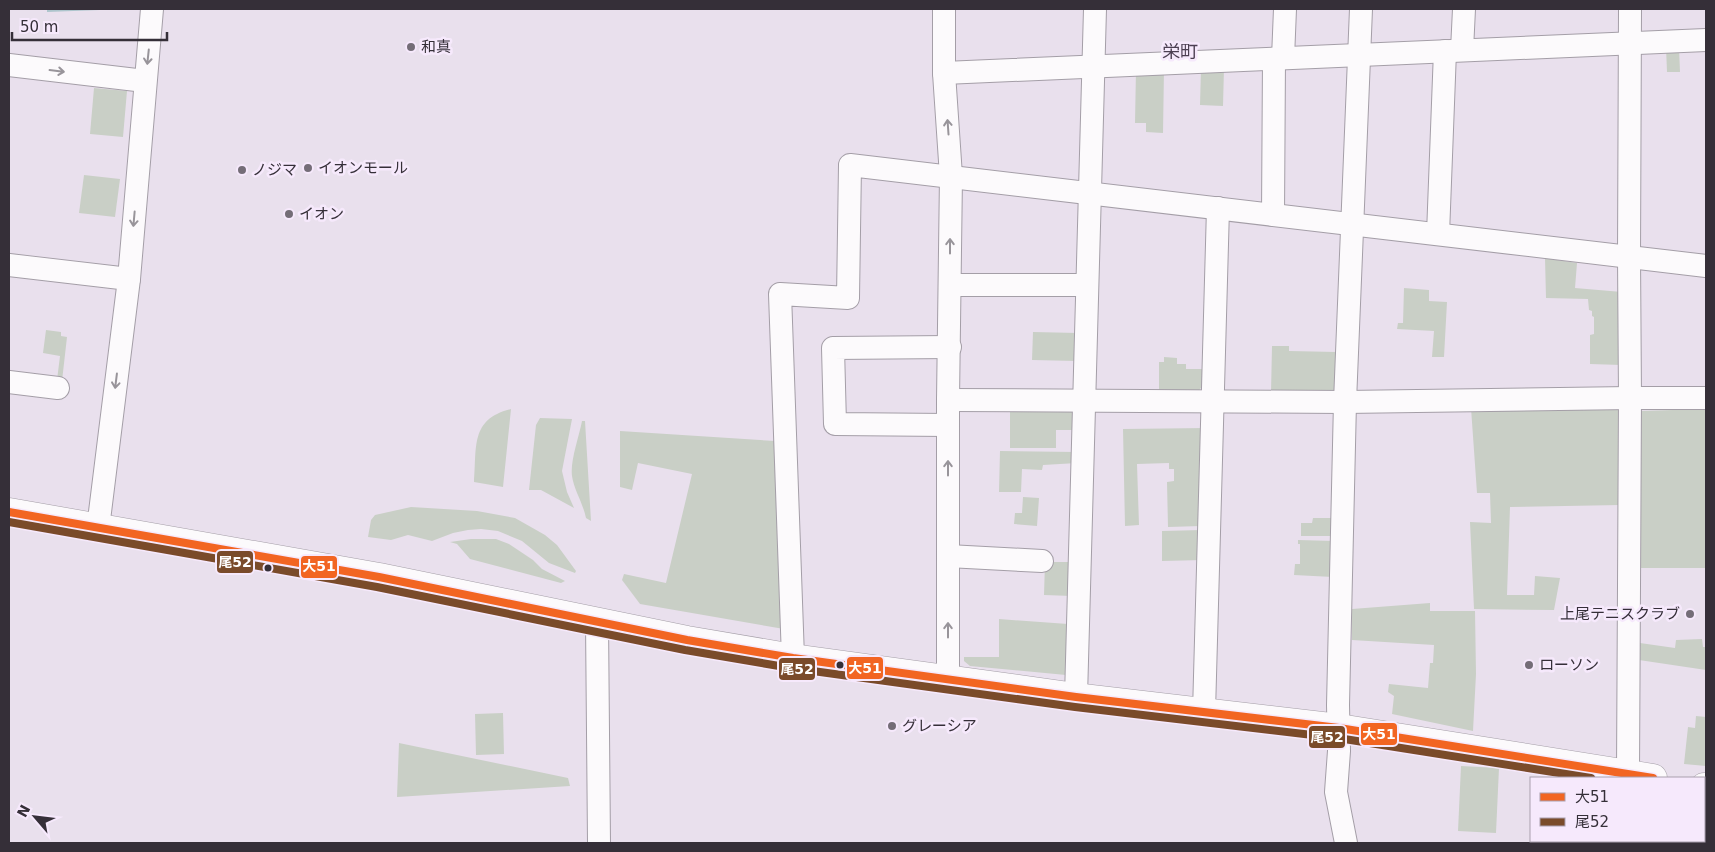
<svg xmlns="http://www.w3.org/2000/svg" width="1715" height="852" viewBox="0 0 1715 852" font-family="'DejaVu Sans','Noto Sans JP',sans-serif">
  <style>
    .green { fill: #c9cfc6 }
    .water { fill: #adc5cc }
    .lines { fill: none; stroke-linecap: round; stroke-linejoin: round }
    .minor-casing { stroke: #a49ea7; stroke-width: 24 }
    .major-casing { stroke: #a49ea7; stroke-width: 29 }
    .minor { stroke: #fcfafc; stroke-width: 22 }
    .major { stroke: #fcfafc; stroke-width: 28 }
    .bus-1-casing { stroke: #f6e9fc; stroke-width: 11 }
    .bus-2-casing { stroke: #f6e9fc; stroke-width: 11 }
    .bus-1 { stroke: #f26522; stroke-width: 8 }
    .bus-2 { stroke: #7a4b2a; stroke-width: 8 }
    .oneway { stroke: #98949a }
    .poi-dot { fill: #746d77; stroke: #f6e9fc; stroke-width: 2 }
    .bus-dot { fill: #352f38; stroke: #f6e9fc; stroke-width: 2 }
    .labels { text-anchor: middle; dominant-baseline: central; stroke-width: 5; stroke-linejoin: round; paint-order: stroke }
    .poi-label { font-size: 15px; fill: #352f38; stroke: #f6e9fc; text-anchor: start }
    .quarter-label { font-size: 18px; fill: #4c3f52; stroke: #f6e9fc }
    .line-badge { stroke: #f6e9fc; stroke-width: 2 }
    .badge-label { font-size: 14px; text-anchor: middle; font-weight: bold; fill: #fff }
  </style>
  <rect width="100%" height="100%" fill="#e9e0ed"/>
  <g class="green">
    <polygon points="1666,47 1679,47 1680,72 1667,72"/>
    <polygon points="1201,68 1224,68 1223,106 1200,105"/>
    <polygon points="1136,69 1164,69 1163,133 1146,132 1146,123 1135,123"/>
    <polygon points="94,88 127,91 123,137 90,134"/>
    <polygon points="84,175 120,179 115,217 79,213"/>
    <polygon points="1545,258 1577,263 1575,288 1622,292 1621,365 1590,364 1590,335 1594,334 1594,317 1592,316 1592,311 1589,310 1588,299 1546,298"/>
    <polygon points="1404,288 1429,290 1429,301 1447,302 1444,357 1432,357 1434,331 1397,329 1398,323 1403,323"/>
    <polygon points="46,330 61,332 61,336 67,337 62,381 57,380 60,356 43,353"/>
    <polygon points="1033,332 1078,333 1077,361 1032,360"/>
    <polygon points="1272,346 1289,346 1289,351 1337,352 1336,394 1271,393"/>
    <polygon points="1164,357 1177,358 1177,364 1186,364 1186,369 1205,369 1205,382 1198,392 1159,391 1159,362 1164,362"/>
    <polygon points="1471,408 1619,408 1620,505 1510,507 1507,595 1534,595 1535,576 1560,578 1554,610 1474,609 1470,522 1491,523 1490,493 1477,493"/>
    <path d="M511 409 503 487 474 482C477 447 470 419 511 409Z"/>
    <polygon points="1010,409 1075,409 1075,430 1056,430 1056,448 1010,448"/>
    <polygon points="1706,409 1706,568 1641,568 1639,411"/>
    <polygon points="540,418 572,419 562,471 567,492 574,508 541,490 529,490 536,425"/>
    <path d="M582 421H585L591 521 586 518C583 503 574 490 572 476 570 461 579 437 582 421Z"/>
    <polygon points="1206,428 1201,526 1168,527 1167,482 1174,481 1174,469 1169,469 1169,463 1137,464 1139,525 1125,526 1123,429"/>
    <polygon points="620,431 775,441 784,629 640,604 622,580 624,574 666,583 692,474 638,463 632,490 620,487"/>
    <polygon points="1000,451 1076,452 1077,463 1043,465 1042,470 1022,469 1021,492 999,492"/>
    <polygon points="1023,497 1039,498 1037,526 1014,524 1015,513 1022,513"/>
    <polygon points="411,507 477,511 515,518 545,535 557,545 576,571 575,573 549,563 522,541 498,531 481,529 468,530 453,533 432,541 408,535 391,540 368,537 371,520 375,515"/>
    <polygon points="1313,518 1336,518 1336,536 1301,536 1301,523 1312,523"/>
    <polygon points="1202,530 1203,560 1162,561 1162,531"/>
    <polygon points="471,539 496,539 509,544 533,560 542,569 565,581 561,583 470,559 457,544 450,542"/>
    <polygon points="1298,540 1334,541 1333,577 1294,575 1295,564 1300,564 1300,544 1298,544"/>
    <polygon points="1045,562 1073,562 1072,596 1044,595"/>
    <polygon points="1430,603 1430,611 1475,611 1476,674 1473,731 1392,714 1394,696 1388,692 1389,684 1428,688 1430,663 1433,663 1434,645 1352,640 1352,609"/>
    <polygon points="999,619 1068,624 1066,675 970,666 964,661 964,657 999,657"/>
    <polygon points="1702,639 1703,647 1706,647 1706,670 1639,660 1640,643 1675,648 1676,640"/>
    <polygon points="503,713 504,754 476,755 475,714"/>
    <polygon points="1696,716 1706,717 1706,766 1684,764 1688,727 1695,728"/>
    <polygon points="399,743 568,778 570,786 397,797"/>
    <polygon points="1461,766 1499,768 1496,833 1458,831"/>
  </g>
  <polygon class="water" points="47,9 126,9 47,12"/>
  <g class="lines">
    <g class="minor-casing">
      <g id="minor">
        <polyline points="944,9 944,73 951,176 948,400 948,679"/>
        <polyline points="1462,50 1464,9"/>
        <polyline points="1283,58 1285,9"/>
        <polyline points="9,65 145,81"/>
        <polyline points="944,73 1706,40"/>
        <polyline points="1273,215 1274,59"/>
        <polyline points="1438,234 1445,51"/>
        <polyline points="9,265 129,279"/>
        <polyline points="950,285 1087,285"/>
        <polyline points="9,382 58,388"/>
        <polyline points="948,400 1345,402 1630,398 1706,398"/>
        <polyline points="948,425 835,424 833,348 950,347"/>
        <polyline points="98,528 129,279 152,9"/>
        <polyline points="948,556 1042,561"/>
        <polyline points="597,622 599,843"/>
        <path d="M793 658 780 294 848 298 850 165C1136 197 1421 232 1706 266"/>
        <polyline points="1076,697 1095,9"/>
        <polyline points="1204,712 1218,208"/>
        <polyline points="1628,774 1630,398 1629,257 1630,9"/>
        <polyline points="1346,843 1336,792 1339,751 1338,705 1345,402 1361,9"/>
        <polyline points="1617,843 1618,841"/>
      </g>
    </g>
    <g class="major-casing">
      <g id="major">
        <polyline points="9,512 379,577 687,640 793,658 1076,697 1339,728 1653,778"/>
        <polyline points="1704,787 1706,787"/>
      </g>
    </g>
    <use href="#minor" class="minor"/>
    <use href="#major" class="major"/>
    <g class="bus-1-casing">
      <polyline id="bus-1" points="9,512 379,577 687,640 793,658 1076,697 1339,728 1653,778"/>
    </g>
    <g class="bus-2-casing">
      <polyline id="bus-2" points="9,522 377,587 685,650 791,668 1075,707 1338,738 1591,778"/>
    </g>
    <use href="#bus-1" class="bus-1"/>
    <use href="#bus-2" class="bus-2"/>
  </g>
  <defs><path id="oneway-shaft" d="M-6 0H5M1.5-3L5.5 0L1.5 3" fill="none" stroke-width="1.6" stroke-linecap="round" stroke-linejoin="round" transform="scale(1.25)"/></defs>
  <g class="oneway">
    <use href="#oneway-shaft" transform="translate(148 57) rotate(96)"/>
    <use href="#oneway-shaft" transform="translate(57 71) rotate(7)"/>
    <use href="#oneway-shaft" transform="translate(948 127) rotate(-94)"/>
    <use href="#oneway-shaft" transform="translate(134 219) rotate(95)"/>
    <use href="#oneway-shaft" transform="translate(950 246) rotate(-90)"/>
    <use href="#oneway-shaft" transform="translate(116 381) rotate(97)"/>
    <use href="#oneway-shaft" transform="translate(948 468) rotate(-90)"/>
    <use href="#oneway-shaft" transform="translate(948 630) rotate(-90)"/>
  </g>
  <g class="poi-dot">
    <circle cx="411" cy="47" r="5"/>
    <circle cx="308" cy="168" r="5"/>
    <circle cx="242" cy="170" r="5"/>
    <circle cx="289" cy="214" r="5"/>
    <circle cx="1690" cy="614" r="5"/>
    <circle cx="1529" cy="665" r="5"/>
    <circle cx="892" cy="726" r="5"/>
  </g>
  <g class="bus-dot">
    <circle cx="268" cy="568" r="4.5"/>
    <circle cx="840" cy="665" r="4.5"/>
  </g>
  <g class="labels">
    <g class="poi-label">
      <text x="421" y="47">和真</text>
      <text x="318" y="168">イオンモール</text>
      <text x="252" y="170">ノジマ</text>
      <text x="299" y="214">イオン</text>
      <text x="1680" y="614" text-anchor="end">上尾テニスクラブ</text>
      <text x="1539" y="665">ローソン</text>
      <text x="902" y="726">グレーシア</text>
    </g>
    <g class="quarter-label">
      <text x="1180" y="51">栄町</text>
    </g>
  </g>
  <g class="line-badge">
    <rect x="216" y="550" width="38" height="24" rx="5" fill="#7a4b2a"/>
    <rect x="300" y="555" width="38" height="24" rx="5" fill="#f26522"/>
    <rect x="846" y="656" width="38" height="24" rx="5" fill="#f26522"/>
    <rect x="778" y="657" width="38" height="24" rx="5" fill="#7a4b2a"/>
    <rect x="1360" y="722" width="38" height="24" rx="5" fill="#f26522"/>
    <rect x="1308" y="725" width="38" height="24" rx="5" fill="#7a4b2a"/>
  </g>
  <g class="badge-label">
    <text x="235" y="567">尾52</text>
    <text x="319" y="571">大51</text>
    <text x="865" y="673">大51</text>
    <text x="797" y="674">尾52</text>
    <text x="1379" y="739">大51</text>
    <text x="1327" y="742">尾52</text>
  </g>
  <rect width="1715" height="852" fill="none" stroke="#352f38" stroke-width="20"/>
  <rect x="1530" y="777" width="175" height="65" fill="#f6e9fc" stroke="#a99fae"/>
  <rect x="1540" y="793" width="25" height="8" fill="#f26522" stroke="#a99fae"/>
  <text x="1575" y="802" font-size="15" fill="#352f38">大51</text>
  <rect x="1540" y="818" width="25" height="8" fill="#7a4b2a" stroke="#a99fae"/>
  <text x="1575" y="827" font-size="15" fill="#352f38">尾52</text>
  <g transform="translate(35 817) rotate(298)" stroke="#f6e9fc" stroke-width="4" paint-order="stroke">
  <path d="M0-4L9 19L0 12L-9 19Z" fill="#352f38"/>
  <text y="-8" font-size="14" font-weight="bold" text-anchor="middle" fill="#352f38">N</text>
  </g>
  <path d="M12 32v8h155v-8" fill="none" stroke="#352f38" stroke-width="2.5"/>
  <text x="20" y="32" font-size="15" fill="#352f38" stroke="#f6e9fc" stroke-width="4" paint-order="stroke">50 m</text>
</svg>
